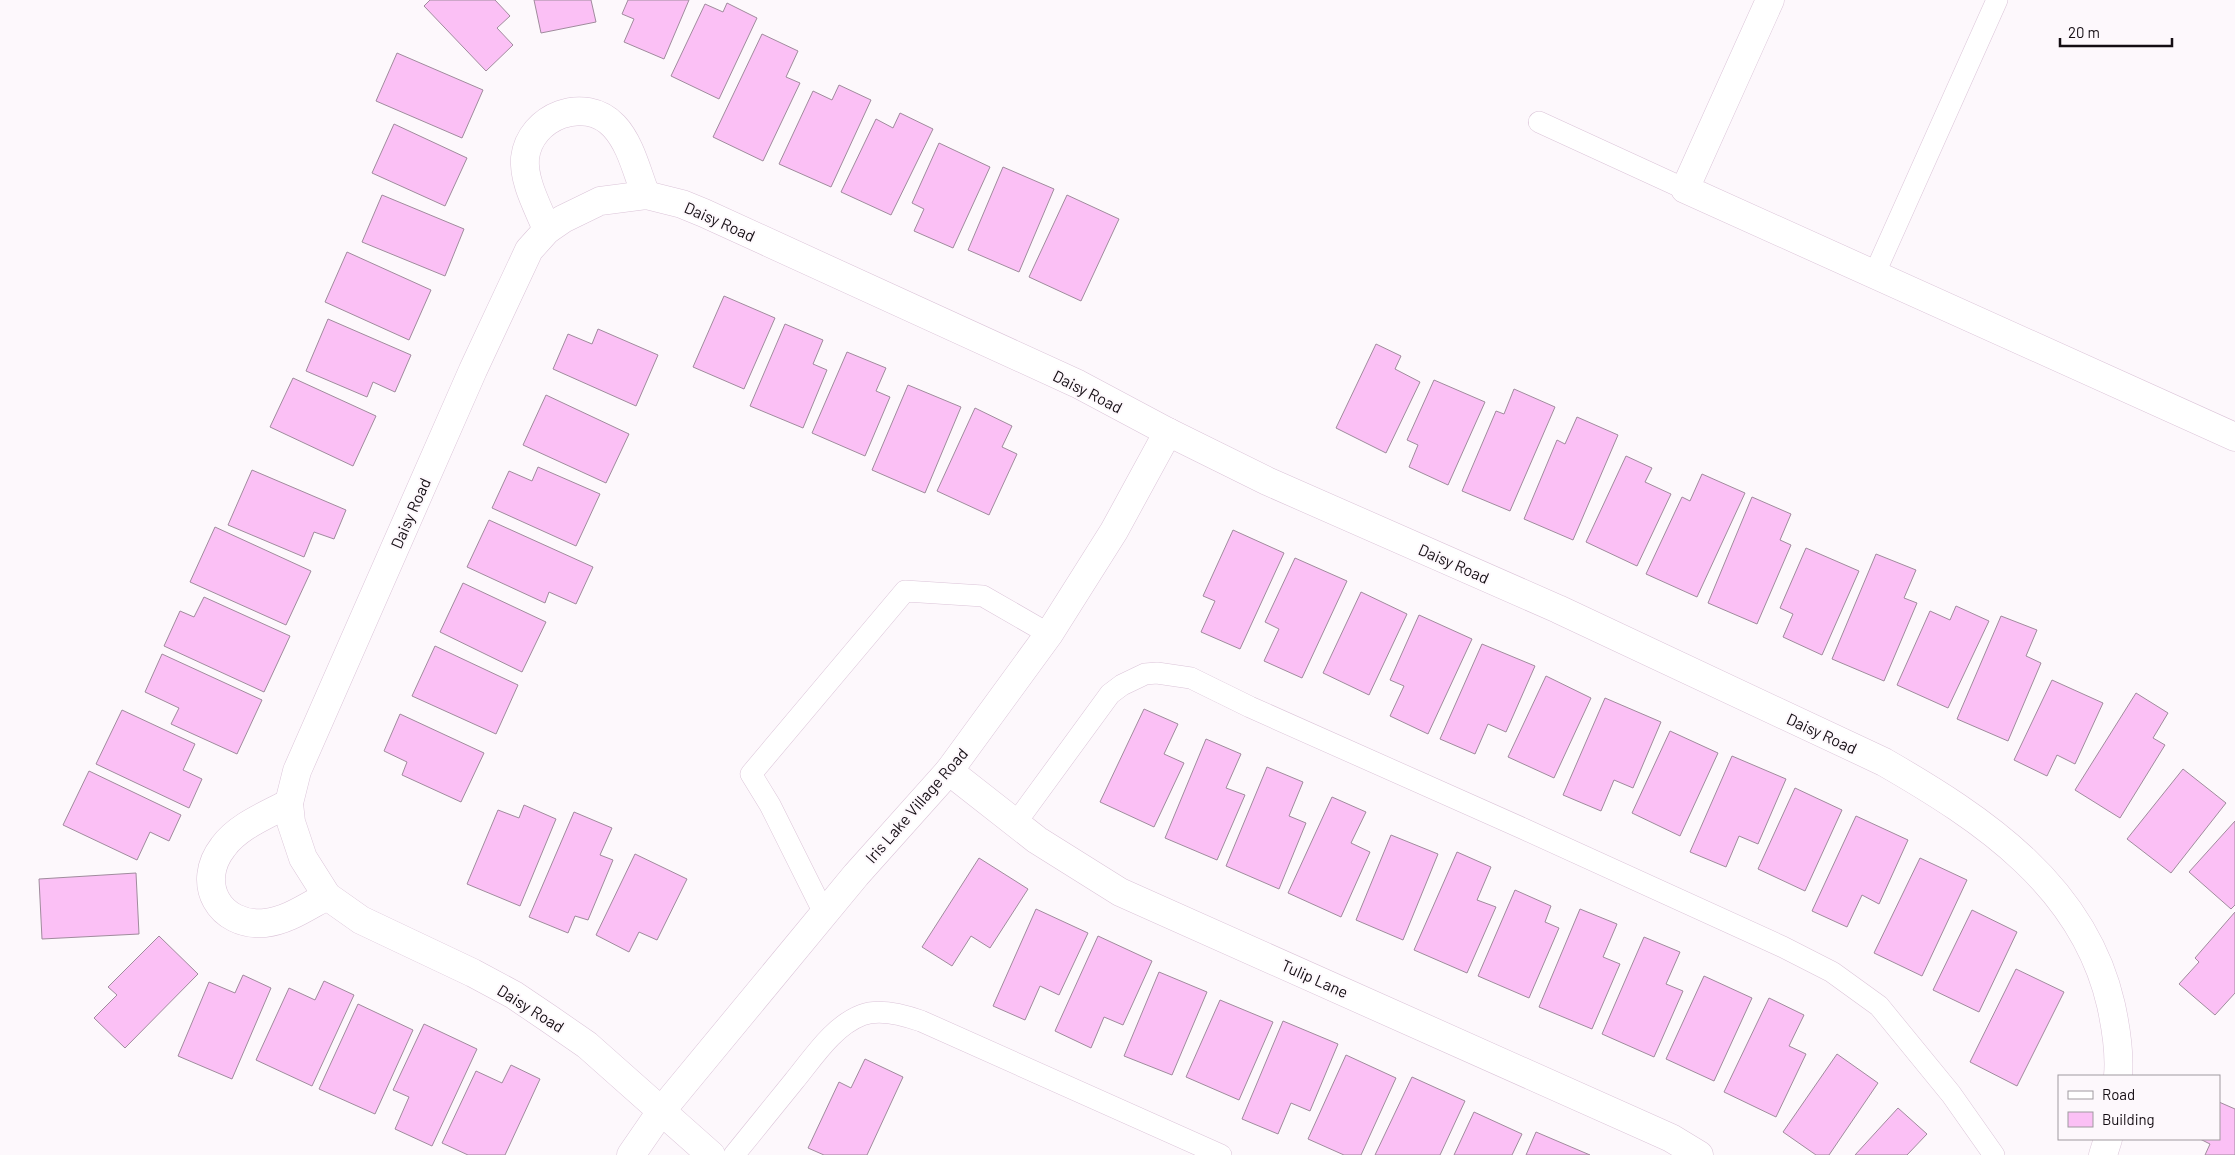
<svg xmlns="http://www.w3.org/2000/svg" width="2235" height="1155" viewBox="0 0 2235 1155" font-family="Barlow,sans-serif">
  <style>
    .building { fill: #fbc0f5; stroke: #a08b9d }
    .lines { fill: none; stroke-linecap: round; stroke-linejoin: round }
    .lane-casing { stroke: #dbc4d8; stroke-width: 22 }
    .street-casing { stroke: #dbc4d8; stroke-width: 29 }
    .lane { stroke: #fff; stroke-width: 21 }
    .street { stroke: #fff; stroke-width: 28 }
    .labels { text-anchor: middle; dominant-baseline: central; stroke-width: 4; stroke-linejoin: round; paint-order: stroke }
    .street-label { font-size: 16px; fill: #140d13; stroke: #fdf8fc }
  </style>
  <rect width="100%" height="100%" fill="#fdf8fc"/>
  <g class="building">
    <polygon points="430,0 495,0 510,16 497,28 513,45 486,71 424,6"/>
    <polygon points="534,0 591,0 596,22 541,33"/>
    <polygon points="628,0 689,0 664,59 624,42 634,19 622,14"/>
    <polygon points="727,3 757,18 719,99 671,76 705,4 723,12"/>
    <polygon points="762,34 798,51 786,77 800,83 763,161 713,137"/>
    <polygon points="397,53 483,90 462,138 376,101"/>
    <polygon points="839,85 871,100 831,187 779,164 813,91 832,100"/>
    <polygon points="900,113 933,129 891,215 841,192 876,119 893,128"/>
    <polygon points="394,124 467,158 445,206 372,173"/>
    <polygon points="939,143 990,167 953,248 914,231 924,209 912,203"/>
    <polygon points="1003,167 1054,189 1019,272 968,250"/>
    <polygon points="382,195 464,229 445,276 362,242"/>
    <polygon points="1067,195 1119,219 1081,301 1029,277"/>
    <polygon points="347,252 431,290 409,340 325,302"/>
    <polygon points="724,296 775,318 744,389 693,367"/>
    <polygon points="328,319 411,355 395,392 373,382 367,397 306,371"/>
    <polygon points="785,324 823,340 813,364 827,370 803,428 750,406"/>
    <polygon points="598,329 658,355 636,406 553,369 568,334 592,344"/>
    <polygon points="1376,344 1401,356 1395,369 1420,382 1386,453 1336,428"/>
    <polygon points="847,352 886,368 876,391 890,397 865,456 812,433"/>
    <polygon points="293,378 376,416 353,466 270,427"/>
    <polygon points="1434,380 1485,402 1448,485 1409,467 1418,445 1407,440"/>
    <polygon points="908,385 961,407 925,493 872,470"/>
    <polygon points="1514,389 1555,407 1510,511 1462,491 1496,411 1504,414"/>
    <polygon points="546,395 629,434 606,483 523,445"/>
    <polygon points="975,408 1012,426 1002,447 1017,454 989,515 937,491"/>
    <polygon points="1577,417 1618,435 1573,540 1524,519 1557,440 1565,444"/>
    <polygon points="1626,456 1652,468 1645,482 1671,494 1637,566 1586,542"/>
    <polygon points="538,467 600,494 576,546 492,508 509,471 532,481"/>
    <polygon points="252,470 346,510 334,539 314,532 304,557 228,525"/>
    <polygon points="1702,474 1745,493 1697,597 1646,574 1682,497 1690,501"/>
    <polygon points="1752,497 1791,514 1780,540 1791,545 1757,624 1708,603"/>
    <polygon points="489,520 593,567 576,604 549,592 545,603 467,567"/>
    <polygon points="215,527 311,571 286,625 190,582"/>
    <polygon points="1233,530 1284,553 1240,649 1201,632 1215,601 1203,596"/>
    <polygon points="1806,548 1859,571 1822,655 1783,637 1793,614 1780,608"/>
    <polygon points="1876,554 1916,570 1904,598 1917,603 1884,681 1832,659"/>
    <polygon points="1295,558 1347,581 1302,678 1264,661 1279,629 1265,622"/>
    <polygon points="463,583 546,622 522,672 440,632"/>
    <polygon points="1361,592 1407,614 1369,695 1323,673"/>
    <polygon points="204,597 290,636 264,692 164,646 180,611 194,617"/>
    <polygon points="1956,606 1989,621 1948,708 1897,685 1930,611 1950,620"/>
    <polygon points="1419,615 1472,639 1428,734 1390,716 1404,686 1390,680"/>
    <polygon points="2001,616 2037,630 2026,656 2041,663 2008,741 1957,719"/>
    <polygon points="1482,644 1535,666 1506,732 1488,724 1475,754 1440,739"/>
    <polygon points="435,646 518,685 496,734 412,696"/>
    <polygon points="162,654 262,700 237,754 171,724 179,708 145,692"/>
    <polygon points="1546,676 1591,698 1554,778 1508,757"/>
    <polygon points="2052,680 2103,703 2075,764 2057,755 2047,776 2014,760"/>
    <polygon points="2136,693 2168,713 2153,738 2165,745 2120,818 2075,790"/>
    <polygon points="1605,698 1661,722 1633,788 1614,780 1601,811 1563,795"/>
    <polygon points="1144,709 1178,724 1164,754 1184,763 1154,827 1100,802"/>
    <polygon points="122,710 195,744 183,770 202,779 189,808 96,764"/>
    <polygon points="400,714 484,753 461,802 402,775 407,762 384,751"/>
    <polygon points="1670,731 1718,753 1680,836 1632,813"/>
    <polygon points="1206,739 1241,754 1226,788 1245,795 1217,860 1165,838"/>
    <polygon points="1732,756 1786,779 1758,844 1739,836 1726,867 1690,852"/>
    <polygon points="1267,767 1303,782 1289,816 1306,823 1279,889 1226,866"/>
    <polygon points="2183,769 2226,803 2171,873 2127,839"/>
    <polygon points="89,771 181,815 169,841 150,832 137,860 63,825"/>
    <polygon points="1795,788 1842,810 1805,891 1758,869"/>
    <polygon points="1332,797 1366,812 1351,843 1370,852 1341,917 1288,893"/>
    <polygon points="524,805 556,819 520,906 467,884 498,810 519,818"/>
    <polygon points="574,812 612,828 600,855 613,860 588,920 575,916 568,933 529,917"/>
    <polygon points="1856,816 1908,840 1879,904 1862,895 1847,927 1812,911"/>
    <polygon points="2235,821 2235,905 2231,909 2189,872"/>
    <polygon points="1391,835 1438,854 1403,940 1356,920"/>
    <polygon points="1457,852 1491,867 1477,900 1496,907 1467,973 1414,950"/>
    <polygon points="635,854 687,879 657,940 639,932 629,952 596,935"/>
    <polygon points="979,858 1028,889 990,948 971,936 952,966 922,947"/>
    <polygon points="1920,858 1967,880 1922,976 1874,953"/>
    <polygon points="136,873 139,934 42,939 39,879"/>
    <polygon points="1515,890 1551,906 1545,922 1559,928 1529,998 1478,976"/>
    <polygon points="1036,909 1088,933 1059,995 1040,986 1025,1020 993,1006"/>
    <polygon points="1580,909 1617,924 1603,957 1620,964 1592,1029 1539,1007"/>
    <polygon points="1972,910 2017,932 1979,1012 1933,990"/>
    <polygon points="2235,912 2235,993 2215,1015 2179,984 2199,962 2195,958"/>
    <polygon points="159,936 198,974 125,1048 94,1018 117,995 108,987"/>
    <polygon points="1098,936 1152,961 1123,1025 1104,1017 1091,1048 1055,1031"/>
    <polygon points="1644,937 1680,952 1666,984 1683,991 1654,1057 1602,1034"/>
    <polygon points="2016,969 2064,992 2017,1086 1970,1062"/>
    <polygon points="1159,972 1207,992 1172,1075 1124,1056"/>
    <polygon points="243,975 271,988 232,1079 178,1056 209,982 235,993"/>
    <polygon points="1704,976 1752,998 1714,1081 1666,1059"/>
    <polygon points="324,981 354,995 312,1086 256,1060 289,988 315,1000"/>
    <polygon points="1769,998 1804,1015 1789,1046 1806,1054 1776,1117 1724,1092"/>
    <polygon points="1220,1000 1273,1022 1239,1100 1186,1077"/>
    <polygon points="358,1004 413,1030 375,1114 319,1089"/>
    <polygon points="1283,1021 1338,1044 1310,1111 1291,1103 1278,1134 1242,1119"/>
    <polygon points="424,1024 477,1049 432,1146 395,1129 409,1097 393,1090"/>
    <polygon points="1837,1054 1878,1083 1829,1155 1816,1155 1783,1132"/>
    <polygon points="1346,1055 1396,1078 1361,1155 1344,1155 1308,1139"/>
    <polygon points="865,1059 903,1077 867,1155 824,1155 808,1148 839,1082 851,1088"/>
    <polygon points="511,1065 540,1079 505,1155 468,1155 442,1143 476,1071 502,1083"/>
    <polygon points="1412,1077 1465,1101 1440,1155 1375,1155"/>
    <polygon points="2219,1102 2235,1109 2235,1155 2205,1155 2210,1144 2200,1139 2219,1139"/>
    <polygon points="1898,1108 1927,1134 1907,1155 1855,1155"/>
    <polygon points="1474,1112 1522,1134 1512,1155 1454,1155"/>
    <polygon points="1536,1132 1590,1155 1526,1155"/>
  </g>
  <g class="lines">
    <g class="lane-casing">
      <g id="lane">
        <polyline points="1539,122 1685,189"/>
        <polyline points="1874,275 1997,0"/>
        <polyline points="1015,824 1110,694 1122,685 1145,674 1157,673 1191,678 1250,707 1524,829 1783,947 1832,972 1879,1006 1951,1094 1994,1155"/>
        <polyline points="824,913 770,805 751,774 905,591 983,596 1049,634"/>
        <path d="M734 1155C754 1130 774 1106 794 1081 813 1058 833 1026 862 1015 880 1008 904 1015 921 1021L1221 1155"/>
      </g>
    </g>
    <g class="street-casing">
      <g id="street">
        <polyline points="1770,0 1685,189 2235,437"/>
        <path d="M547 230C539 209 523 182 525 158 530 116 585 95 614 126 631 144 637 173 646 195"/>
        <polyline points="949,771 1037,840 1120,892 1671,1138 1699,1155"/>
        <path d="M289 803C267 815 238 826 223 847 195 883 219 927 265 923 287 921 308 906 327 896"/>
        <polyline points="631,1155 662,1110 856,875 949,771 1049,634 1114,531 1168,432"/>
        <path d="M711 1155 587 1045 548 1018 514 995 473 973 361 920 327 896 303 858 291 822 289 803 297 771 473 370 529 250 547 230 563 219 600 201 646 195 682 204 704 213 1078 384 1168 432 1267 481 1558 609 1884 762C1983 819 2084 886 2111 1005 2116 1028 2120 1053 2118 1076"/>
        <polyline points="2103,1155 2108,1139"/>
      </g>
    </g>
    <use href="#lane" class="lane"/>
    <use href="#street" class="street"/>
  </g>
  <g class="labels">
    <g class="street-label">
      <text transform="translate(720 221) rotate(24)">Daisy Road</text>
      <text transform="translate(1088 391) rotate(27)">Daisy Road</text>
      <text transform="translate(410 513) rotate(-66)">Daisy Road</text>
      <text transform="translate(1454 563) rotate(24)">Daisy Road</text>
      <text transform="translate(1822 733) rotate(25)">Daisy Road</text>
      <text transform="translate(916 805) rotate(-49)">Iris Lake Village Road</text>
      <text transform="translate(1315 978) rotate(24)">Tulip Lane</text>
      <text transform="translate(531 1008) rotate(32)">Daisy Road</text>
    </g>
  </g>
  <rect x="2058" y="1075" width="162" height="65" fill="#fdf8fc" stroke="#a09a9f"/>
  <rect x="2068" y="1091" width="25" height="8" fill="#ffffff" stroke="#a09a9f"/>
  <text x="2102" y="1100" font-size="15" fill="#140d13">Road</text>
  <rect x="2068" y="1112" width="25" height="15" fill="#fbc0f5" stroke="#a09a9f"/>
  <text x="2102" y="1125" font-size="15" fill="#140d13">Building</text>
  <path d="M2060 38v8h112v-8" fill="none" stroke="#140d13" stroke-width="2.5"/>
  <text x="2068" y="38" font-size="15" fill="#140d13" stroke="#fdf8fc" stroke-width="4" paint-order="stroke">20 m</text>
</svg>
